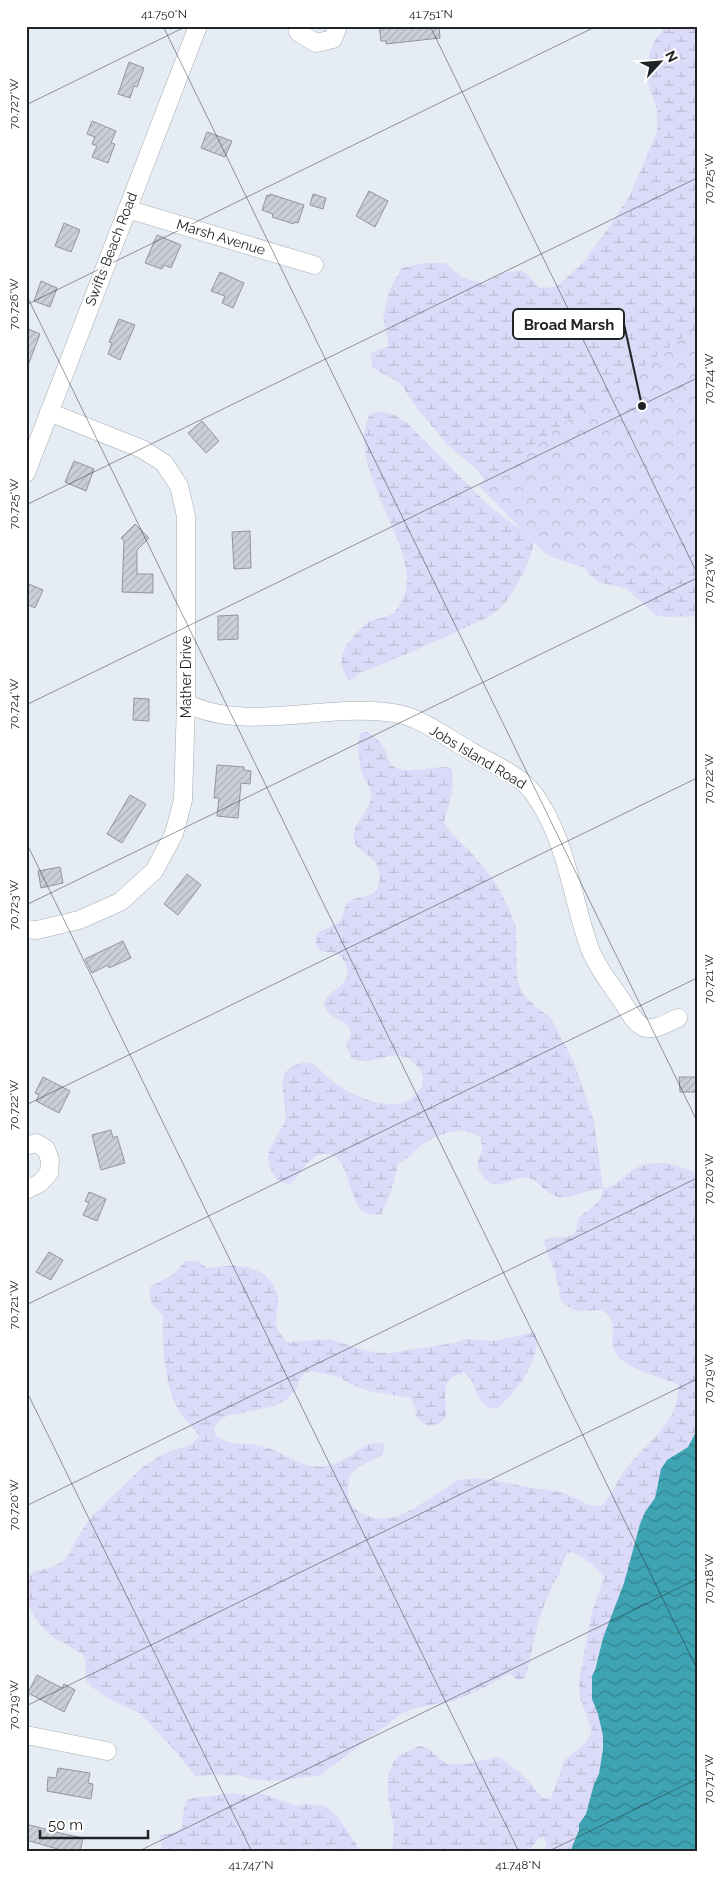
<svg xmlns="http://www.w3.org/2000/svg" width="723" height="1878" viewBox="0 0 723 1878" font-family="Raleway,sans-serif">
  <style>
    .wetland { fill: url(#wetland-marsh) }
    .park { fill: url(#park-crowns) }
    .water { fill: url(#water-waves) }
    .building { fill: url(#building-hatch); stroke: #92959e }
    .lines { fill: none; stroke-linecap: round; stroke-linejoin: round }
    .minor-casing { stroke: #a6adb4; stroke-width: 19 }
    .minor { stroke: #fff; stroke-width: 18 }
    .ticks { fill: none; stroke: #212426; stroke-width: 1; stroke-opacity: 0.45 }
    .labels { text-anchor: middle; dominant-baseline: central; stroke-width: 4; stroke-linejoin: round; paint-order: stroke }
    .street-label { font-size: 14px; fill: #212426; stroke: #fff }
    .leader { fill: none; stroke: #212426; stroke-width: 2 }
    .callout-dot { fill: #212426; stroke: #fff; stroke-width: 2 }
    .callout { fill: #fff; stroke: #212426; stroke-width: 2 }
    .callout-label { font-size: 15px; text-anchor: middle; font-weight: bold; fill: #212426 }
    .neatline { fill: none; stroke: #212426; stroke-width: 2 }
    .ticks-label { font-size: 12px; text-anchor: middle; fill: #212426 }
  </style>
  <defs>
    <pattern id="wetland-marsh" width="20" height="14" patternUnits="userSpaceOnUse" patternTransform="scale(1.25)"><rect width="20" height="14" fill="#dbdaf8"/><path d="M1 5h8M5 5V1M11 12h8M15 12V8" fill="none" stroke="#bcbbd4"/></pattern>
    <pattern id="park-crowns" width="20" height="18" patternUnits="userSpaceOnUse" patternTransform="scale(1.25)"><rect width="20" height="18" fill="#dbdaf8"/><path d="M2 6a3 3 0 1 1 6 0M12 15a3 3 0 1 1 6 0" fill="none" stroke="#bcbbd4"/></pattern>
    <pattern id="water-waves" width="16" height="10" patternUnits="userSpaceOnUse" patternTransform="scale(1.25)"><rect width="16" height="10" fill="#3ea3b2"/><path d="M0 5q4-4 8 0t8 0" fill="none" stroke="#348591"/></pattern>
    <pattern id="building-hatch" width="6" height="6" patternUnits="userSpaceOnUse" patternTransform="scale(1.25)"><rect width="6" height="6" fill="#cbcfd8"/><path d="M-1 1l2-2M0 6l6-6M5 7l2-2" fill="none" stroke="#aeb2b9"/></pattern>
  </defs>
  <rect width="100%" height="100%" fill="#e5ecf4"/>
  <g class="wetland">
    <path d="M666 26H697V616L666 617 656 615 627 589 599 582 589 574 581 563 534 540C533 558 513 596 500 608 491 617 478 622 466 627 432 644 396 658 360 673L349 681C336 661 341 650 356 634 360 629 365 624 370 621 377 618 385 618 392 614 402 607 408 588 407 576 403 528 346 458 370 414 385 409 395 414 407 423L489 506 517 527 528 530 478 471 448 445 419 411 400 383 373 368 370 353 389 346 383 317 389 291 402 268 423 263H445L462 277 483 284 502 273 522 270 540 288 556 287 581 265 605 233 630 195 657 132V109L648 83 649 54 655 40Z"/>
    <path d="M367 732C374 736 383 744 386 752 388 757 388 762 393 766 407 777 434 764 451 768 456 790 449 801 444 822L448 829 474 856 496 883 510 911 516 927 517 979 523 994 537 1008 550 1017 574 1062 594 1121 603 1188C614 1187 619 1181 627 1174 648 1157 674 1162 697 1174V1430L688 1447 667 1460 657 1484 655 1498 645 1512 640 1524 624 1583 603 1638 595 1665V1670L592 1676V1699L598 1714 603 1736V1749L599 1774 594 1784 586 1814 579 1824V1829L570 1852H545L547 1845 544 1837 538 1839 528 1852H392L394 1828 388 1798V1775L394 1761 400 1755 419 1746 428 1748 441 1760 447 1764H467L495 1757 500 1758 522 1774 543 1798 551 1799 564 1761 586 1742 592 1731 580 1697 579 1682 591 1615 604 1577C595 1566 584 1556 570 1552L566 1554 559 1575 557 1577C548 1595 540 1613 536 1632 532 1648 530 1663 525 1678L518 1681 512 1674H508L486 1687 453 1701 415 1708 401 1714 321 1775 278 1781 252 1779 238 1775 226 1776 216 1774 198 1777 195 1776 177 1753 140 1713 111 1700 93 1688 86 1681 85 1659 81 1653 51 1636 38 1622 26 1601V1577L35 1571 53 1567 67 1558 80 1533 93 1515 144 1466 165 1453 190 1445 199 1437C195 1426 184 1420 178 1410 164 1382 162 1346 163 1315 153 1307 148 1301 150 1287L174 1274 185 1261H198L207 1268C217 1267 229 1265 238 1266 258 1267 277 1279 278 1300 278 1322 270 1323 287 1342L331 1339 356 1348 378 1353H389L454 1343 466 1339 494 1341 535 1332C543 1357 516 1394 497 1408L493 1409C472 1401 479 1384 465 1373 437 1376 447 1399 446 1417L438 1424 428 1426 417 1419 414 1404 410 1398 369 1391 350 1384 340 1377 312 1371 305 1372 299 1381 298 1387 287 1399 275 1406 227 1416 219 1421 214 1428 215 1435C228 1447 246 1442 262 1446 287 1453 303 1472 331 1465 349 1462 364 1439 383 1443L385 1446 384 1453C376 1460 363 1463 355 1470 350 1474 349 1481 348 1487 345 1511 369 1521 390 1518 409 1515 439 1492 456 1481 483 1474 507 1484 533 1488 545 1490 556 1490 567 1494 580 1499 588 1509 603 1505 613 1494 617 1481 626 1469 647 1441 680 1424 678 1385 659 1374 619 1370 613 1347 610 1335 618 1324 607 1314 595 1303 582 1321 561 1301L556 1275 544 1244 545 1240C561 1233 577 1245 578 1219 588 1208 602 1205 603 1189 598 1189 593 1190 588 1191 572 1195 564 1203 548 1192 541 1188 538 1181 530 1178 513 1174 497 1195 484 1177 482 1174 479 1171 478 1168 476 1159 481 1157 482 1150 483 1147 481 1142 481 1138 477 1136 472 1132 467 1131 453 1128 430 1138 419 1147 412 1153 407 1159 398 1164 394 1182 390 1198 381 1214 342 1222 358 1158 327 1154 323 1154 320 1154 316 1156 304 1163 300 1176 290 1184 281 1183 277 1180 272 1172 264 1158 270 1147 278 1134 280 1129 284 1126 285 1121 289 1100 269 1070 302 1063 314 1060 321 1072 330 1079 349 1095 391 1115 413 1097 419 1092 424 1084 423 1077 422 1072 419 1068 415 1064 394 1042 371 1071 351 1057L346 1045C363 1019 329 1024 324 1005 327 988 351 988 347 968 346 962 343 958 338 955 332 952 325 953 319 950 305 927 336 931 341 919 345 912 343 904 352 900 361 895 372 899 378 887 382 877 378 862 369 856 363 851 356 849 354 840 351 823 371 812 371 795 372 788 367 784 364 778 358 764 357 747 360 733Z"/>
    <path d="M226 1793 250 1795 261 1793 297 1806 306 1804 324 1806 335 1814 356 1843 359 1852H162L160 1835C193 1832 177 1823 187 1800 199 1795 213 1798 226 1793Z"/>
  </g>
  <polygon class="park" points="697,327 697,566 659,572 621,571 583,567 554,558 546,554 478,485"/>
  <polygon class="water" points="697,1430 697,1852 570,1852 579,1830 579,1824 586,1814 594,1784 599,1774 603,1749 603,1736 598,1714 592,1699 592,1676 595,1670 603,1638 624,1583 640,1524 645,1512 655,1498 661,1469 667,1460 688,1447"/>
  <g class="building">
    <polygon points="379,26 439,26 440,38 386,44 386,41 381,41"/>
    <polygon points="129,62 144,68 137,87 134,86 130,98 118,94"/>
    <polygon points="92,121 116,131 111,143 115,144 108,163 92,157 97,146 92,144 95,137 87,134"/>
    <polygon points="207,132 232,141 225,157 201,148"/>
    <polygon points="369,191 388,201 375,227 356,216"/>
    <polygon points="270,194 304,205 298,223 294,222 294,224 272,217 273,214 262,210 267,195 270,196"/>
    <polygon points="313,194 326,198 323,209 310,205"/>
    <polygon points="64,223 80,230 71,252 55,246"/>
    <polygon points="157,235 181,245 171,268 164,265 162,269 145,263"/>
    <polygon points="220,272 244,283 233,308 222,303 225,296 211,291"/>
    <polygon points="41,281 57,288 50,307 34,301"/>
    <polygon points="119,319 135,325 120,360 108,354 112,343 109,342"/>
    <polygon points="26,328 40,334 27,368 26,368"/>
    <polygon points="202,421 219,441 206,453 188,433"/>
    <polygon points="74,461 94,469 86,491 65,482"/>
    <polygon points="135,524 149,538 137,550 137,574 153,574 153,593 122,592 124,541 121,538"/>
    <polygon points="250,531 251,568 234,569 232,532"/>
    <polygon points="26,583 43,590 35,608 26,604"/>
    <polygon points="238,615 238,639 218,640 218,616"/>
    <polygon points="134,698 149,699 149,721 133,720"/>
    <polygon points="217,765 244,767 244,770 251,771 250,784 241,783 238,818 217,816 219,798 214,798"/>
    <polygon points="130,795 146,804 122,843 107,834"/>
    <polygon points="60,867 63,883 41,888 38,871"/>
    <polygon points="187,874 201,885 178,915 164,904"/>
    <polygon points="123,941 131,958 109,968 108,965 92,973 85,959"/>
    <polygon points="43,1077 70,1091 59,1113 36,1101 39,1095 35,1093"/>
    <polygon points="679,1077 697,1077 697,1092 680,1092"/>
    <polygon points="111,1130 113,1138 117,1136 125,1163 101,1170 92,1135"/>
    <polygon points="89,1192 106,1199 97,1221 83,1215 89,1203 85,1201"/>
    <polygon points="49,1252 63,1260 51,1280 36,1272"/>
    <polygon points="37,1675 62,1688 64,1684 75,1690 64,1712 28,1693"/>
    <polygon points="58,1768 90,1773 88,1783 93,1784 91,1799 47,1791 48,1777 56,1778"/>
    <polygon points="26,1824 64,1834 83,1838 80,1852 68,1852 26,1840"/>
  </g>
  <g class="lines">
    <g class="minor-casing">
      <g id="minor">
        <polyline points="298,32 316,43 333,39 338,26"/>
        <polyline points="127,209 314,265"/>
        <polyline points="26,473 198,26"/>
        <path d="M186 703C246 734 332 701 399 714 423 719 447 738 469 750 488 762 514 772 529 788 535 794 540 803 544 810 569 854 573 903 590 949 597 968 611 984 622 1001 628 1010 635 1025 646 1028 656 1030 669 1022 678 1018"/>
        <polyline points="26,929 37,930 79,920 120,902 154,871 174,834 183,800 186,703 186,516 179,486 164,463 142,449 49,412"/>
        <polyline points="26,1146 36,1143 46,1149 50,1160 49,1173 40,1183 26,1190"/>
        <polyline points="26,1735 107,1751"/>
      </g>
    </g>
    <use href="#minor" class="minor"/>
  </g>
  <path class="ticks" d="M163 26 697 1121M430 26 697 573M26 105 187 26M26 294 697 1669M26 305 597 26M26 505 697 178M26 705 697 378M26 842 519 1852M26 905 697 578M26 1105 697 778M26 1305 697 978M26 1390 252 1852M26 1506 697 1178M26 1706 697 1379M137 1852 697 1579M547 1852 697 1779"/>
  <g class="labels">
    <g class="street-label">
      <text transform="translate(221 237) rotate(17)">Marsh Avenue</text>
      <text transform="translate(111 249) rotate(-69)">Swifts Beach Road</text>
      <text transform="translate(186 677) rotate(-90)">Mather Drive</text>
      <text transform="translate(478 757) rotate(31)">Jobs Island Road</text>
    </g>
  </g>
  <path class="leader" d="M642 406L624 324"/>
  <circle class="callout-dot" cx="642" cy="406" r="5"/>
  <rect class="callout" x="513" y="309" width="111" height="30" rx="5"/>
  <g class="callout-label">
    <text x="569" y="330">Broad Marsh</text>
  </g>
  <rect width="723" height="1878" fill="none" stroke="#ffffff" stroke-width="55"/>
  <g transform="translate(660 62) rotate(64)" stroke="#ffffff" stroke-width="4" paint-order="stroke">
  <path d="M0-4L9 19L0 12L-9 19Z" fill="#212426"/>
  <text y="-8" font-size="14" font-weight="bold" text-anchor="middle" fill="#212426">N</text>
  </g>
  <path d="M40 1830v8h108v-8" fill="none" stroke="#212426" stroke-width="2.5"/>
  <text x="48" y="1830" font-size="15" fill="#212426" stroke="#ffffff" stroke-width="4" paint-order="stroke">50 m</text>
  <rect x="28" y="28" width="668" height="1822" class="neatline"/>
  <g class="ticks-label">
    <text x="164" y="18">41.750°N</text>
    <text x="431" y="18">41.751°N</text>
    <text transform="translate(14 104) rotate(-90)" y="4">70.727°W</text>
    <text transform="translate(709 179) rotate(-90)" y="4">70.725°W</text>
    <text transform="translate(14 304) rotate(-90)" y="4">70.726°W</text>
    <text transform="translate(709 379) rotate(-90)" y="4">70.724°W</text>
    <text transform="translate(14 504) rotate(-90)" y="4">70.725°W</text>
    <text transform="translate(709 579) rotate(-90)" y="4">70.723°W</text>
    <text transform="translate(14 704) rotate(-90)" y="4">70.724°W</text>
    <text transform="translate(709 779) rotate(-90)" y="4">70.722°W</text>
    <text transform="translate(14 905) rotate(-90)" y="4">70.723°W</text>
    <text transform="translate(709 979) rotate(-90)" y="4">70.721°W</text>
    <text transform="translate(14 1105) rotate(-90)" y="4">70.722°W</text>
    <text transform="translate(709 1179) rotate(-90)" y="4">70.720°W</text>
    <text transform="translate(14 1305) rotate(-90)" y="4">70.721°W</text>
    <text transform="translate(709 1379) rotate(-90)" y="4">70.719°W</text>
    <text transform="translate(14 1505) rotate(-90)" y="4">70.720°W</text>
    <text transform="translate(709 1579) rotate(-90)" y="4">70.718°W</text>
    <text transform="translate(14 1705) rotate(-90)" y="4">70.719°W</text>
    <text transform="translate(709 1779) rotate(-90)" y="4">70.717°W</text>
    <text x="251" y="1869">41.747°N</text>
    <text x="518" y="1869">41.748°N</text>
  </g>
</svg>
